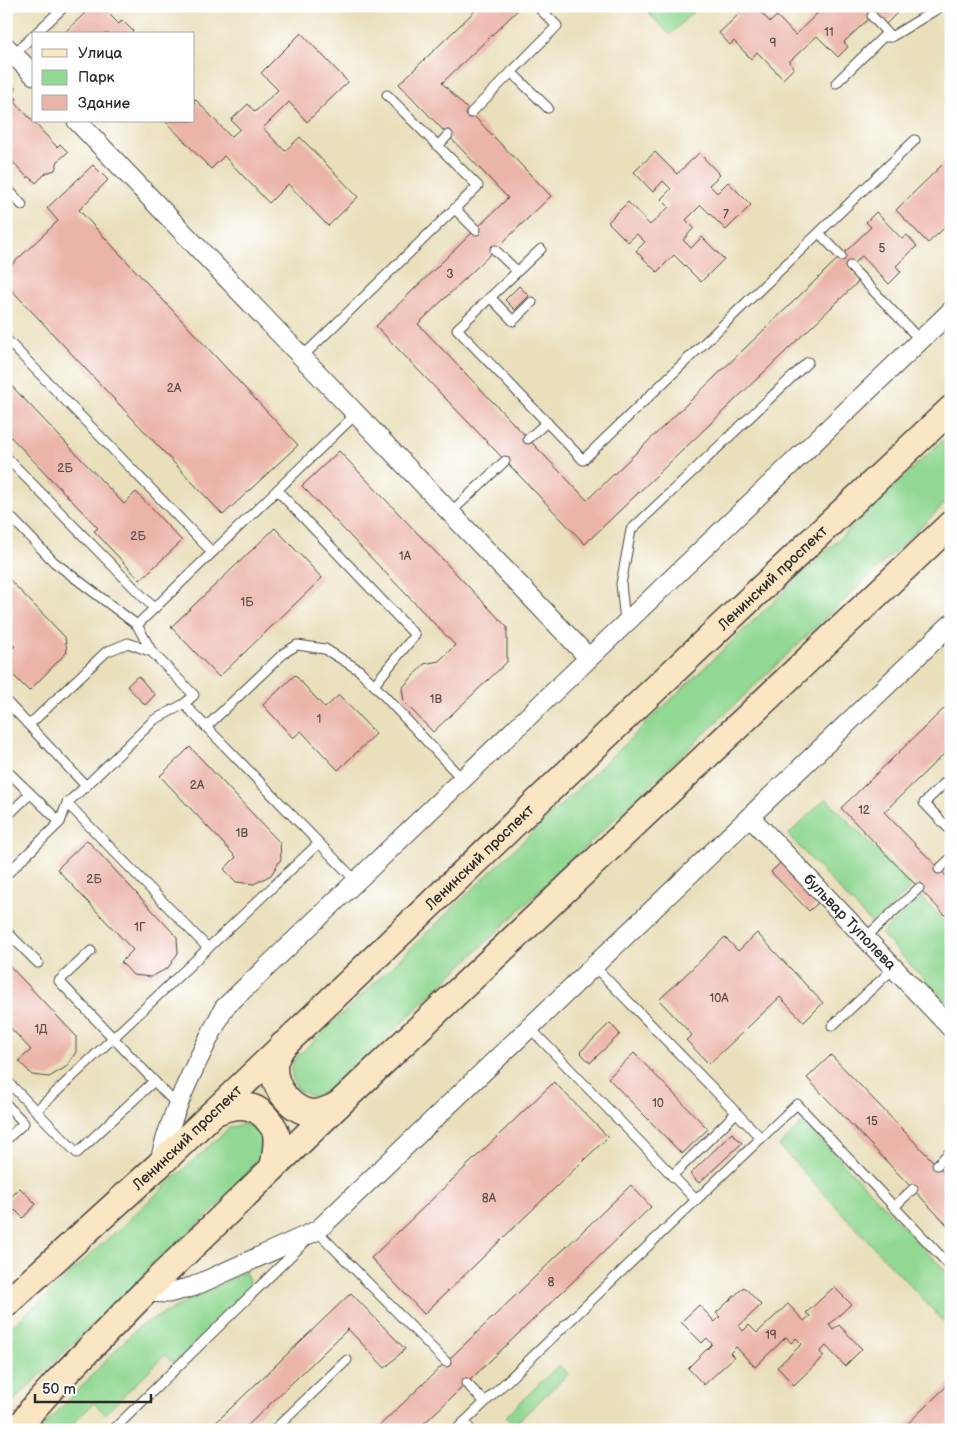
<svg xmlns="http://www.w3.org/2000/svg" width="957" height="1436" viewBox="0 0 957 1436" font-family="'Balsamiq Sans',sans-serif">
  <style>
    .green { fill: #91d892; stroke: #5e825e }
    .building { fill: #ebb4a8 }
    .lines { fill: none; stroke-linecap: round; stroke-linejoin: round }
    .lane-casing { stroke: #484641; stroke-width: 11 }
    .street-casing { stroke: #484641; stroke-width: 21 }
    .secondary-casing { stroke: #484641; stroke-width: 29 }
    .lane { stroke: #fff; stroke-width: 9 }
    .street { stroke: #fff; stroke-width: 19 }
    .secondary { stroke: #fbe6c4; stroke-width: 26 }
    .labels { text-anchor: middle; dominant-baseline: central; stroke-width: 4; stroke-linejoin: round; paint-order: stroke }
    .number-label { font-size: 12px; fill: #5b4d4a }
    .street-label { font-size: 15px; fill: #2b2b2b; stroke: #fff }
  </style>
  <rect width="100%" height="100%" fill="#fff"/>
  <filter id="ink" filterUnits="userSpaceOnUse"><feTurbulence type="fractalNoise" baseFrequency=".02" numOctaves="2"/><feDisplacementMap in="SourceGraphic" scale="10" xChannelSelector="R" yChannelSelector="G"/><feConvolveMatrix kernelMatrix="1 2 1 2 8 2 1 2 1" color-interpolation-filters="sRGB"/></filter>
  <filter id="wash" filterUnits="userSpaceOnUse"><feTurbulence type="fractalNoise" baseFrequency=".0096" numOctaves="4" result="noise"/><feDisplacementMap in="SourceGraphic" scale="20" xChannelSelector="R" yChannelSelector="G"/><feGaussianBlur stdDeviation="1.12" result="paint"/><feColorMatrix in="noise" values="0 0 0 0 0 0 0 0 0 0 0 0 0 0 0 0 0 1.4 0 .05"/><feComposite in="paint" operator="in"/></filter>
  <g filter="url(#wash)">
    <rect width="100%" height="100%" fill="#e9dfbb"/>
    <g class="green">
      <polygon points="642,6 699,6 670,35"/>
      <path d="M951 432V498L327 1094 314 1097 299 1091C291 1079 288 1069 297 1057Z"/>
      <polygon points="826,798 912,887 873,925 788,835"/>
      <polygon points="920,896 951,928 951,1007 881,934"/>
      <polygon points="804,1122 951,1277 951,1329 779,1146"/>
      <polygon points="243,1124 261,1129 271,1143 265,1161 8,1406 6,1401 6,1332 229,1128"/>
      <polygon points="245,1271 252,1289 174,1364 165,1355 105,1414 94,1403 67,1430 40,1430 138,1327"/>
      <polygon points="559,1365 568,1374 514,1425 506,1416"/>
    </g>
    <g id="blocks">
      <g class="building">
        <polygon points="83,6 101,6 119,24 122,20 133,31 130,34 63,34 85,13 80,9"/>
        <polygon points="480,6 522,6 442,83 551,196 418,324 587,500 871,227 866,222 876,212 902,239 907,235 917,246 896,266 901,272 889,284 862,256 848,268 860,280 585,544 376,326 508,198 399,84"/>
        <polygon points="735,6 755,6 770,22 777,16 795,35 825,6 851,6 855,10 859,6 904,6 885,25 874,14 844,42 848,47 838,57 817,36 789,62 794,68 783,79 757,52 751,59 734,41 730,45 719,33 740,13"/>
        <polygon points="301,33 348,82 307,122 289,102 263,128 285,151 300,137 358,197 328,226 288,184 269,203 224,156 211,169 165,121 194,121 194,98 231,137 240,129 231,120 248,104 255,112 278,90 261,73"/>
        <polygon points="6,79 16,89 12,93 17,99 14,101 57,147 60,144 68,152 58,161 55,170 46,173 36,183 29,176 28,178 6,155"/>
        <polygon points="655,152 677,174 699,153 720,175 709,185 717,193 728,182 751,205 726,230 701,205 686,220 694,228 683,240 691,248 702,237 724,259 701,282 674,255 657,272 636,251 645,242 637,234 628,242 608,222 628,202 650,225 669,207 661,199 671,189 663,181 653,192 634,172"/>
        <polygon points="945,162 951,169 951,222 928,243 896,210"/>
        <polygon points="93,165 108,180 79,210 298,445 223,515 6,284 6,270 58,221 47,208"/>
        <polygon points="519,286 529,296 515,310 505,300"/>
        <polygon points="6,380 124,504 136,492 182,541 140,580 94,531 98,528 6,432"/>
        <polygon points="339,451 507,627 507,662 433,732 404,702 402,688 424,664 439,661 455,645 302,486"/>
        <polygon points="275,528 322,578 219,677 171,627"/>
        <polygon points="6,576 65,637 67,652 29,691 6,668 6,655 15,646 6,638"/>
        <polygon points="295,675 325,708 339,695 376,734 338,770 301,731 293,738 263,705"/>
        <polygon points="138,676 155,695 145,705 127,686"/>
        <polygon points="951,702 951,747 884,812 951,881 951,921 841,808"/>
        <polygon points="190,747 280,843 281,859 271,875 254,884 236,882 224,869 236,857 160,776"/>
        <polygon points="87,840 177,937 178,953 168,968 151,977 133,975 121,962 133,950 57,869"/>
        <polygon points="782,861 820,901 809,911 771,872"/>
        <polygon points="757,933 823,1003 804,1022 780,997 709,1064 686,1040 692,1035 659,1000 725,937 738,951"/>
        <polygon points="6,962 76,1036 76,1052 66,1067 49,1077 32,1075 19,1061 31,1050 6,1023"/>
        <polygon points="610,1023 620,1034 590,1063 580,1052"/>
        <polygon points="634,1053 708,1129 682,1154 608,1078"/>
        <polygon points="831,1055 951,1180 951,1229 807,1078"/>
        <polygon points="554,1082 608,1137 424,1314 371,1258"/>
        <polygon points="732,1133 742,1143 699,1183 690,1174"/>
        <polygon points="631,1185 651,1207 471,1379 417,1430 375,1430"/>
        <polygon points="20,1188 36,1204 23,1218 15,1210 6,1219 6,1202"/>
        <polygon points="744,1287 761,1305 739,1326 743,1331 749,1325 757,1333 788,1304 804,1321 810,1316 806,1313 834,1287 851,1304 829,1325 833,1330 839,1325 862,1349 845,1366 826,1346 820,1352 824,1356 794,1385 777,1367 802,1344 796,1338 791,1343 786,1337 755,1367 736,1347 730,1353 734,1357 704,1385 688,1368 712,1344 707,1338 702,1343 681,1322 699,1305 715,1322 720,1317 716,1313"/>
        <polygon points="351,1293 405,1349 385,1368 348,1329 243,1430 208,1430"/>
        <polygon points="951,1382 951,1419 939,1430 901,1430"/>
      </g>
    </g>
  </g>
  <g filter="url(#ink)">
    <use href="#blocks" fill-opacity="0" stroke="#484641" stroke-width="1"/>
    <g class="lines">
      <g class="lane-casing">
        <g id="lane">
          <polyline points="872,16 891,37"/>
          <polyline points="35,34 65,6"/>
          <polyline points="14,54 34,35"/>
          <polyline points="511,72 548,108"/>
          <polyline points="836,83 883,37 891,37 942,6"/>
          <polyline points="387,95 438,146"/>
          <polyline points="471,113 557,26 537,6"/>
          <polyline points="6,187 22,205"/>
          <polyline points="455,209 476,230"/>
          <polyline points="819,233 841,256"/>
          <polyline points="541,249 457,329 583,460 915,140"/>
          <polyline points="495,250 517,271"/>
          <polyline points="850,266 920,340"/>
          <polyline points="490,297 513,321 532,302"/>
          <polyline points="6,339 212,552"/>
          <polyline points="302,357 478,186 438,146 448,135"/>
          <polyline points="528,439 547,422"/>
          <polyline points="6,457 154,608"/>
          <polyline points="277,490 415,635 374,685 462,779"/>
          <polyline points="6,512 54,562 137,625 152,652 194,695 184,704 154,720 86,786 67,803 60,822 6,875"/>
          <polyline points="450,513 505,461"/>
          <polyline points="625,621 621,584 631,530 808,362"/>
          <polyline points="137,625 355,415"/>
          <polyline points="6,701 86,786"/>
          <polyline points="184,704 356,881"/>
          <polyline points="29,725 106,652 128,643 152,652"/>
          <polyline points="206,727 284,653 297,645 325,649 359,670 374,685"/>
          <polyline points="6,770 60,822"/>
          <polyline points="951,777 924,803 951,831"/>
          <polyline points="67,803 208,948"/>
          <polyline points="6,817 30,794"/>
          <polyline points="939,869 951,858"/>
          <polyline points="6,931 38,963"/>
          <polyline points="865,938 919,888"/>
          <polyline points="91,951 59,981 176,1104"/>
          <polyline points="594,966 761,1138"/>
          <polyline points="832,1026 894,968"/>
          <polyline points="529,1027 696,1200 797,1104 951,1267"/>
          <polyline points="6,1080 77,1153 154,1081"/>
          <polyline points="6,1104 24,1123 6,1140"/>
          <polyline points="36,1111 319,843"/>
          <polyline points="937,1165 951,1151"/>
          <polyline points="672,1176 736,1113"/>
          <polyline points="894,1207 913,1189"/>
          <polyline points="317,1231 446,1362"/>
          <polyline points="466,1383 485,1402"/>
          <polyline points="464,1422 471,1430"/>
          <polyline points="113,1430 306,1241"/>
          <polyline points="274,1430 347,1360"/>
          <polyline points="456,1430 696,1200"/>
        </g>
      </g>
      <g class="street-casing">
        <g id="street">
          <polyline points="6,47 34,75"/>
          <polyline points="77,121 588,657"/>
          <path id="s1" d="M750 817 951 1028"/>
          <path d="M159 1165C171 1109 198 1060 224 1008L951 311"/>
          <polyline points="145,1292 168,1293 192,1287 318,1230 951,624"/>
        </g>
      </g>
      <g class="secondary-casing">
        <g id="secondary">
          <path d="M283 1045C280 1051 274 1059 274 1066 273 1088 293 1114 316 1113 323 1112 332 1108 338 1105"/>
          <path d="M212 1114C231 1104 253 1100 268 1120 271 1124 275 1128 276 1133 278 1145 275 1157 273 1168"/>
          <path id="s2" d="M6 1304 159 1165 637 706 951 409"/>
          <polyline points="19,1430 32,1410 57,1382 145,1292 338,1105 951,524"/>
        </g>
      </g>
      <use href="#lane" class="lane"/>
      <use href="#street" class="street"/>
      <use href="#secondary" class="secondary"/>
    </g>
  </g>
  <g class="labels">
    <g class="number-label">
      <text x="829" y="32">11</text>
      <text x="773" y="43">9</text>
      <text x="726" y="214">7</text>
      <text x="882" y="248">5</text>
      <text x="450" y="274">3</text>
      <text x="174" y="388">2А</text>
      <text x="65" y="468">2Б</text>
      <text x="138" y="536">2Б</text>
      <text x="405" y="556">1А</text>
      <text x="247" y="602">1Б</text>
      <text x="436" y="699">1В</text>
      <text x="319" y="719">1</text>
      <text x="197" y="785">2А</text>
      <text x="864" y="810">12</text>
      <text x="242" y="833">1В</text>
      <text x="94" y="879">2Б</text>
      <text x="140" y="927">1Г</text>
      <text x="719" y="998">10А</text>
      <text x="41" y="1029">1Д</text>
      <text x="658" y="1103">10</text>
      <text x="872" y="1121">15</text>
      <text x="489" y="1198">8А</text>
      <text x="551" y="1282">8</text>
      <text x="771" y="1335">19</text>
    </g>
    <g class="street-label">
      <text stroke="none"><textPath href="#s2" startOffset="1056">Ленинский проспект</textPath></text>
      <text stroke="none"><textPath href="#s2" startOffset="651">Ленинский проспект</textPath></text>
      <text stroke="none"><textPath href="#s1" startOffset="145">бульвар Туполева</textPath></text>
      <text stroke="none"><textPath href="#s2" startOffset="246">Ленинский проспект</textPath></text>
    </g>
  </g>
  <rect width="957" height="1436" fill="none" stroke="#fff" stroke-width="25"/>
  <rect x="32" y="32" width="162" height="90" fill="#ffffff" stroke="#aaaaaa"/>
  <rect x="42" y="49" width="25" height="8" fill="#fbe6c4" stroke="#aaaaaa"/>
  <text x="78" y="58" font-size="15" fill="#2b2b2b">Улица</text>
  <rect x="42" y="70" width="25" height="15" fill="#91d892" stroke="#aaaaaa"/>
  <text x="78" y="82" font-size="15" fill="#2b2b2b">Парк</text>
  <rect x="42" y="95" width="25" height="15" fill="#ebb4a8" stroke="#aaaaaa"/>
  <text x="78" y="108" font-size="15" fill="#2b2b2b">Здание</text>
  <path d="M35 1394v8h116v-8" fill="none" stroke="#2b2b2b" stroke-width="2.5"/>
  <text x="42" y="1394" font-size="15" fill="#2b2b2b" stroke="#ffffff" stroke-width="4" paint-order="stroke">50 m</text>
</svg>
